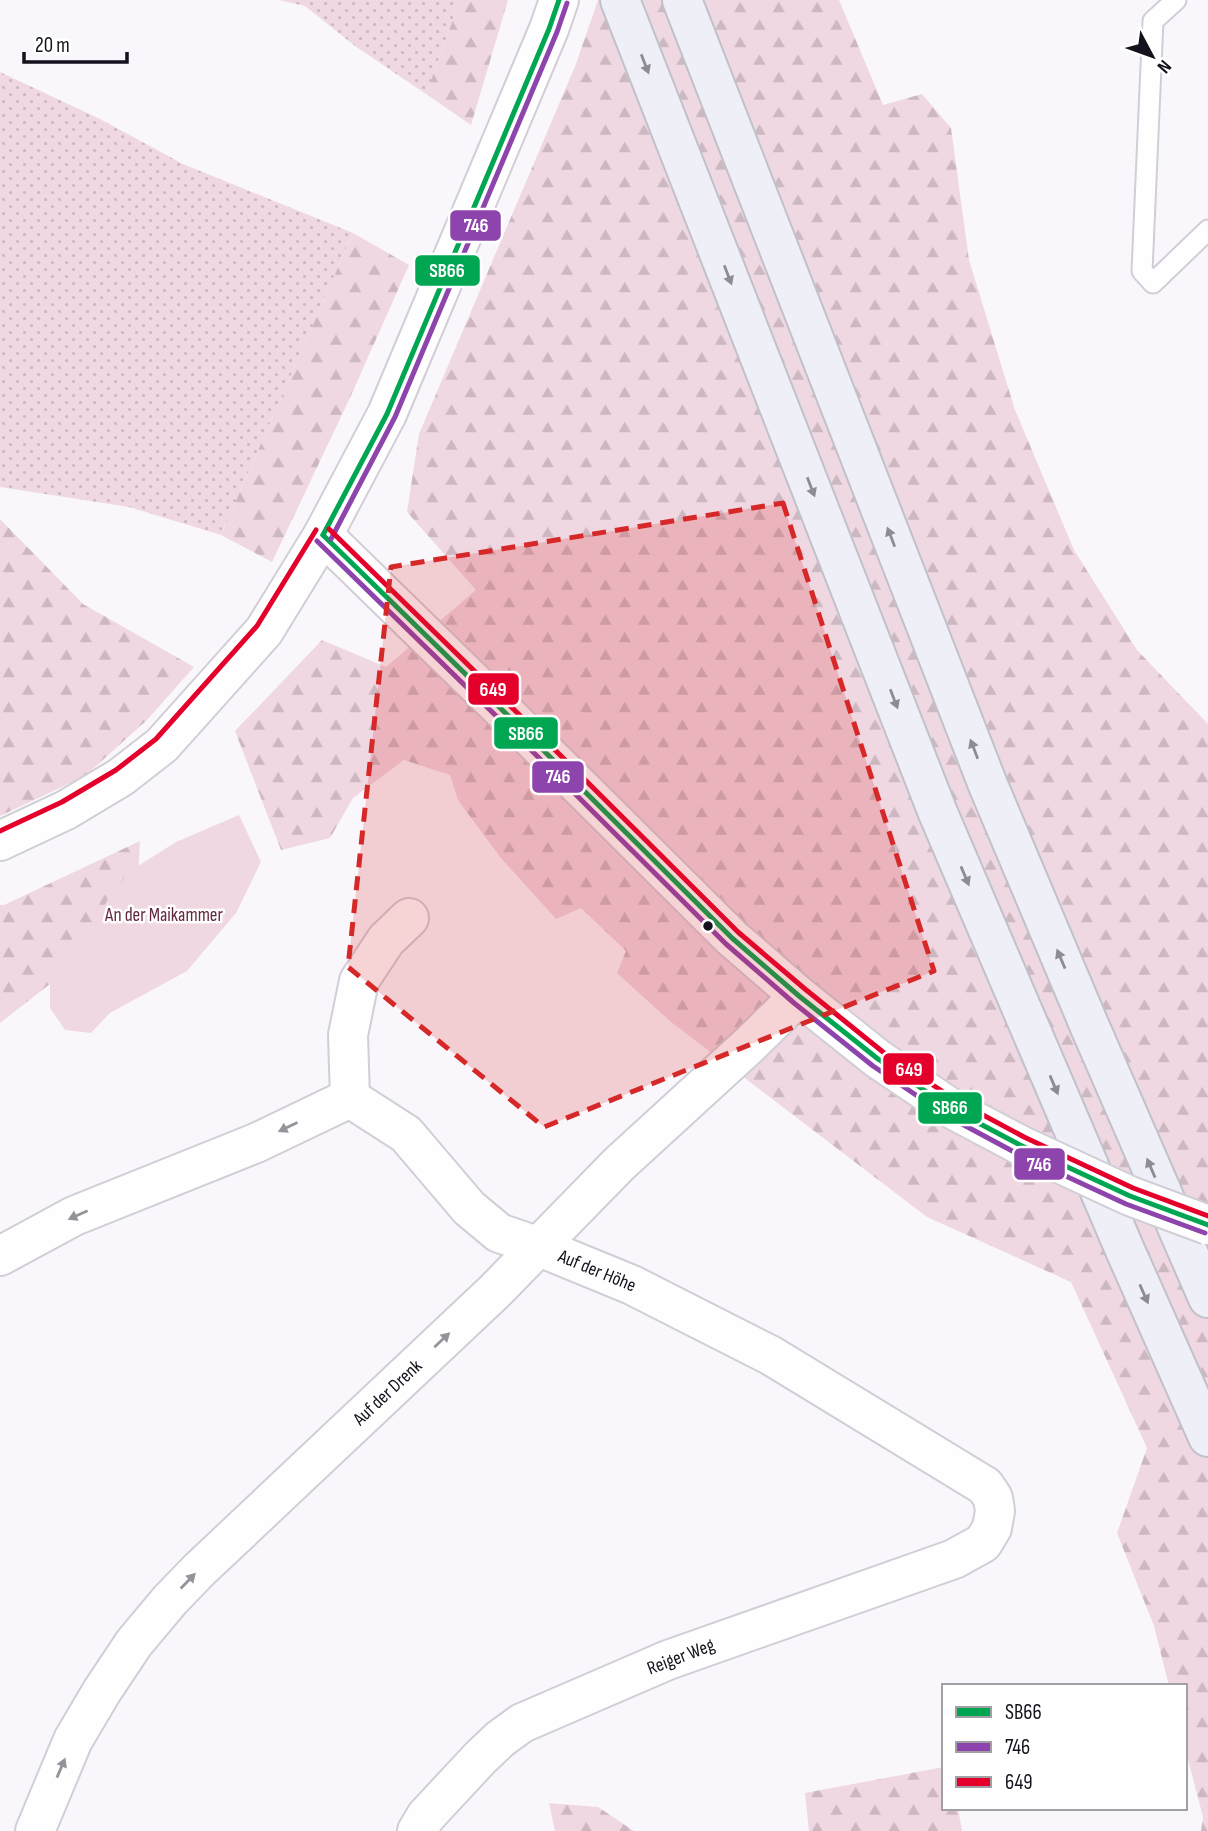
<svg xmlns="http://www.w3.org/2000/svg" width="1208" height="1831" viewBox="0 0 1208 1831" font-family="'Sofia Sans Condensed',sans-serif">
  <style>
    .grass { fill: url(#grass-dots) }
    .forest { fill: url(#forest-firs) }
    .park { fill: #f0d8e2 }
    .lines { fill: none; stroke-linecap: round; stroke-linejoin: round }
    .service-casing { stroke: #d1ced7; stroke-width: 23 }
    .minor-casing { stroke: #d1ced7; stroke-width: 42 }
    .secondary-casing { stroke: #d1ced7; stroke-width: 42 }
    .motorway-casing { stroke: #c0c1ca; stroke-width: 42 }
    .service { stroke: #fefeff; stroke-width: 19 }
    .minor { stroke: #fefeff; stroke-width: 38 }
    .secondary { stroke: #fefeff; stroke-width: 38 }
    .motorway { stroke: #eff0f7; stroke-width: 38 }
    .secondary-bridge-casing { stroke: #d1ced7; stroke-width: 42; stroke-linecap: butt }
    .secondary-bridge { stroke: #fefeff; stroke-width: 38 }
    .bus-1-casing { stroke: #fff; stroke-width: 10 }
    .bus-2-casing { stroke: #fff; stroke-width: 10 }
    .bus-3-casing { stroke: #fff; stroke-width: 10 }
    .bus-1 { stroke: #00a651; stroke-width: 5 }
    .bus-2 { stroke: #8e44ad; stroke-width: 5 }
    .bus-3 { stroke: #e4002b; stroke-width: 5 }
    .oneway { fill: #8d8c95 }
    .oneway2 { fill: #959399 }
    .marked { fill: #d62828; fill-opacity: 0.2; stroke: #d62828; stroke-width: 5; stroke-dasharray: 14 9; stroke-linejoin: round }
    .bus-dot { fill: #15111d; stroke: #fff; stroke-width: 2.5 }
    .labels { text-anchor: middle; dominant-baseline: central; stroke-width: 5; stroke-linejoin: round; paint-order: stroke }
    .park-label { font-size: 19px; fill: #632740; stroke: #fff }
    .street-label { font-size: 19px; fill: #15111d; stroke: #fff }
    .line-badge { stroke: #fff; stroke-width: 2.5 }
    .badge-label { font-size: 19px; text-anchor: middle; font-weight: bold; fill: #fff }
  </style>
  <defs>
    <pattern id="grass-dots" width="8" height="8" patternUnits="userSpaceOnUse" patternTransform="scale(1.75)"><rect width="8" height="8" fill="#f0d8e2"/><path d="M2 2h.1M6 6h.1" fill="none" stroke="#cdb8c1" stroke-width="1.8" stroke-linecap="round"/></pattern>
    <pattern id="forest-firs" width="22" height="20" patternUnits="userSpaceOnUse" patternTransform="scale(1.75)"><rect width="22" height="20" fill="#f0d8e2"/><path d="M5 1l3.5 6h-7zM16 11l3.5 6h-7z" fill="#cdb8c1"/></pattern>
  </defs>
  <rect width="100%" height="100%" fill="#f9f7fc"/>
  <g class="grass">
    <polygon points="279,0 460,0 426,94 355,46 305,6"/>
    <polygon points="0,72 100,119 183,164 353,233 221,535 129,507 0,487"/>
  </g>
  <g class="forest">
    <polygon points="460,0 508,0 471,125 426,94"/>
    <polygon points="598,0 839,0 883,105 922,94 951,128 969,260 1015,410 1074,550 1137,650 1208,724 1208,1831 1201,1831 1203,1817 1185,1748 1185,1686 1169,1686 1154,1626 1117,1533 1147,1448 1071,1282 927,1217 671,1022 617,973 626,951 581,908 556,919 500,857 458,800 450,775 404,760 353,798 330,838 281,850 235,731 322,640 386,667 476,590 407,512 419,434 576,64"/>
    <polygon points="353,233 409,265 349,400 272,562 221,535"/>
    <polygon points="0,519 83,604 194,667 147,720 85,776 0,816"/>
    <polygon points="140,841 138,876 68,967 50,984 0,1023 0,905 4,905"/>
    <polygon points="944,1767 944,1808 958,1808 962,1831 809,1831 805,1793"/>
    <polygon points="549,1803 598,1807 634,1831 555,1831"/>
  </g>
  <polygon class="park" points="239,815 261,862 236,913 187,971 110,1013 91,1033 65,1030 50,1008 50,984 62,963 77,950 91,931 108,899 130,871 176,842"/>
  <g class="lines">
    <g class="service-casing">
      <polyline id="service" points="1176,0 1153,21 1142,271 1153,283 1208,230"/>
    </g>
    <g class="minor-casing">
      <g id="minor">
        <path id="s1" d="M350 1098 406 1134 469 1208 499 1233 537 1246 632 1285 770 1355 985 1486 993 1498 995 1511 992 1528 983 1543 954 1559 668 1660 522 1723 500 1739 480 1758 426 1816 417 1831"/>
        <polyline points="350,1098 348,1035 359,981 386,940 409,918"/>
        <polyline points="0,1256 74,1216 256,1143 350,1098"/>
        <path id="s2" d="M35 1831 73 1740 102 1691 134 1643 170 1600 199 1570 495 1291 619 1164 749 1045 799 996"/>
      </g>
    </g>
    <g class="secondary-casing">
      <g id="secondary">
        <polyline points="323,535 532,739 732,938 799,996 878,1059 952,1109 1020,1145"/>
        <polyline points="0,841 66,810 121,777 162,745 264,631 323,535 387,414 549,29 559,0"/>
      </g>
    </g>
    <g class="motorway-casing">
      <g id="motorway">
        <polyline points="620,0 938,813 1125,1250 1208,1437"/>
        <polyline points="682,0 988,785 1090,1027 1208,1298"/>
      </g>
    </g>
    <use href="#service" class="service"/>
    <use href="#minor" class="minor"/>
    <use href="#secondary" class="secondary"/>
    <use href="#motorway" class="motorway"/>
    <g class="secondary-bridge-casing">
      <polyline id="secondary-bridge" points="1020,1145 1130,1196 1208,1225"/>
    </g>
    <use href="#secondary-bridge" class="secondary-bridge"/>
    <g class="bus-1-casing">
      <g id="bus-1">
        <polyline points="323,535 532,739 732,938 799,996 878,1059 952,1109 1020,1145 1130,1196 1208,1225"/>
        <polyline points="323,535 387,414 549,29 559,0"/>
      </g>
    </g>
    <g class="bus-2-casing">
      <g id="bus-2">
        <polyline points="331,539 395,417 557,32 567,3"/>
        <polyline points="317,541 526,745 726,944 794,1003 873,1066 947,1116 1016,1153 1126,1204 1205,1233"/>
      </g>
    </g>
    <g class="bus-3-casing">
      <g id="bus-3">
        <polyline points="329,529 538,733 738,932 805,989 883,1052 957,1101 1024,1137 1133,1188 1208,1216"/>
        <polyline points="0,831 62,802 116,770 156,739 257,626 316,530"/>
      </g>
    </g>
    <use href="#bus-1" class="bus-1"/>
    <use href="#bus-2" class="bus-2"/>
    <use href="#bus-3" class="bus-3"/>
  </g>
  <defs><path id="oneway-solid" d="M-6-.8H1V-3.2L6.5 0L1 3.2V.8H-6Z" transform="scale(1.75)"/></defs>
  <g class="oneway">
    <use href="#oneway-solid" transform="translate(645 64) rotate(69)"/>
    <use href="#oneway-solid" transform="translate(728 275) rotate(69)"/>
    <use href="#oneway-solid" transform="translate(811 487) rotate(69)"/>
    <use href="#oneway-solid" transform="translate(891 537) rotate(-111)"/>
    <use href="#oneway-solid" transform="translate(894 699) rotate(69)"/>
    <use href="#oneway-solid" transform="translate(974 749) rotate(-111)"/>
    <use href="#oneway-solid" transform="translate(965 876) rotate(67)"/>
    <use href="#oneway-solid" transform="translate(1061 959) rotate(-113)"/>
    <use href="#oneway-solid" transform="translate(1054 1085) rotate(67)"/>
    <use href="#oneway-solid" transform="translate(1151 1168) rotate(-113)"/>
    <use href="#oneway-solid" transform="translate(1144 1294) rotate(66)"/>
  </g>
  <g class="oneway2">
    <use href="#oneway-solid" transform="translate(288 1127) rotate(154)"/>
    <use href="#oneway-solid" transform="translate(78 1215) rotate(156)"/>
    <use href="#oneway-solid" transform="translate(442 1340) rotate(-43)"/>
    <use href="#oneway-solid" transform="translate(188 1581) rotate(-46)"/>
    <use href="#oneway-solid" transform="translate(61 1768) rotate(-67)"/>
  </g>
  <path class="marked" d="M783 503 934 971 544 1127 348 967 391 567Z"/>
  <circle class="bus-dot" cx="708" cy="926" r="6"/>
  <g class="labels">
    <g class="park-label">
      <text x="164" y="915">An der Maikammer</text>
    </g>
    <g class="street-label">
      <text stroke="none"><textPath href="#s1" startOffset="308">Auf der Höhe</textPath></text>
      <text stroke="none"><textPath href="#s2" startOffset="570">Auf der Drenk</textPath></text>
      <text transform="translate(681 1657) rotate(-21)">Reiger Weg</text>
    </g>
  </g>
  <g class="line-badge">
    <rect x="449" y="209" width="53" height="33" rx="7" fill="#8e44ad"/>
    <rect x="414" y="254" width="67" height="33" rx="7" fill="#00a651"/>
    <rect x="467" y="672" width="53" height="34" rx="7" fill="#e4002b"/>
    <rect x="493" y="716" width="66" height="34" rx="7" fill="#00a651"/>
    <rect x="531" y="760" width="54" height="34" rx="7" fill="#8e44ad"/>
    <rect x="882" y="1052" width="53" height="34" rx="7" fill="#e4002b"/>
    <rect x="917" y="1091" width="66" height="34" rx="7" fill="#00a651"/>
    <rect x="1013" y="1147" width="53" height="34" rx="7" fill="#8e44ad"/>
  </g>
  <g class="badge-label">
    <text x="476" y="232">746</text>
    <text x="447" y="277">SB66</text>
    <text x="493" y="696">649</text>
    <text x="526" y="740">SB66</text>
    <text x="558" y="783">746</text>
    <text x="909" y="1076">649</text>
    <text x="950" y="1114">SB66</text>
    <text x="1039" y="1171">746</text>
  </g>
  <rect x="942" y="1684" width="245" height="126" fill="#ffffff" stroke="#a1a0a5" stroke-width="2"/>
  <rect x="956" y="1707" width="35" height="10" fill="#00a651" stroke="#a1a0a5" stroke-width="2"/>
  <text x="1005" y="1719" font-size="21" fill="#15111d">SB66</text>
  <rect x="956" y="1742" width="35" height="10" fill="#8e44ad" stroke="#a1a0a5" stroke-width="2"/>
  <text x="1005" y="1754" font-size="21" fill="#15111d">746</text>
  <rect x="956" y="1777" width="35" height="10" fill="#e4002b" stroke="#a1a0a5" stroke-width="2"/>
  <text x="1005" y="1789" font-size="21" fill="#15111d">649</text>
  <g transform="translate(1152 56) rotate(131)" stroke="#ffffff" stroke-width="5" paint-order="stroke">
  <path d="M0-5L12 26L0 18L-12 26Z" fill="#15111d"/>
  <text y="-10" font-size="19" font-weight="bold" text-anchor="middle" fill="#15111d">N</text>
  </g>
  <path d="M24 52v10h103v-10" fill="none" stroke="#15111d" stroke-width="3.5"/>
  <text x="35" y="52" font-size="21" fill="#15111d" stroke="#ffffff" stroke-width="5" paint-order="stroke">20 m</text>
</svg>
